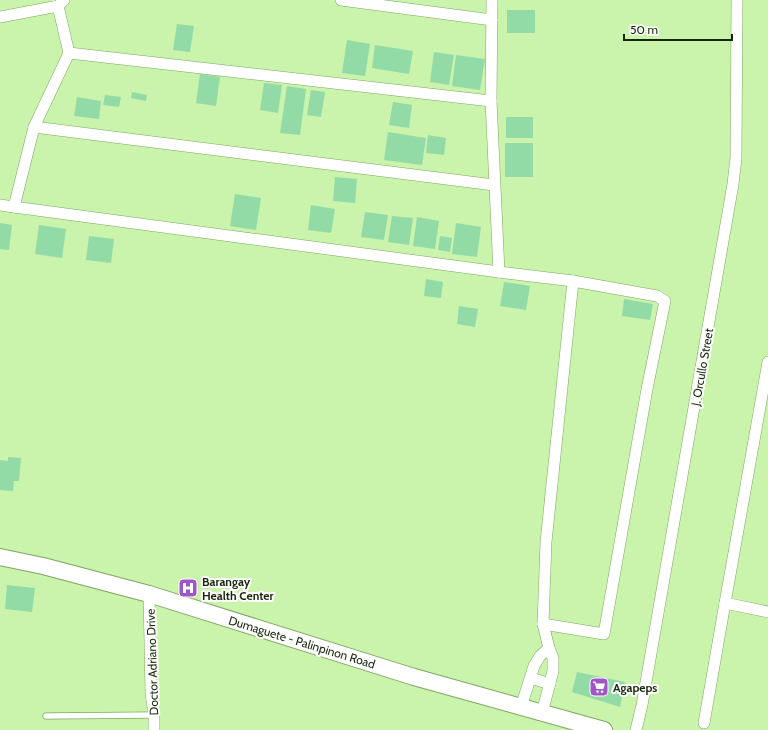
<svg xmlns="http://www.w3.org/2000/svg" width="768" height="730" viewBox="0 0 768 730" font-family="Cabin,sans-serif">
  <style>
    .building { fill: #92dba7 }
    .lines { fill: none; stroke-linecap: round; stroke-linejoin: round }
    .service-casing { stroke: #7fa661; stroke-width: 7 }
    .minor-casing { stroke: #7fa661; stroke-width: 12 }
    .secondary-casing { stroke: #7fa661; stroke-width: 18 }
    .service { stroke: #fff; stroke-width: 5.5 }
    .minor { stroke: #fff; stroke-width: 11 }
    .secondary { stroke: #fff; stroke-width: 16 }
    .labels { text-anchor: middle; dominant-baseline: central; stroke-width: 4; stroke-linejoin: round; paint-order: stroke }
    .street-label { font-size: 12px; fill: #18270b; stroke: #fff }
    .poi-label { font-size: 12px; font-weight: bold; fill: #18270b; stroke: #fff; text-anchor: start }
  </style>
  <rect width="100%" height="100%" fill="#caf3ab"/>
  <g class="building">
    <rect x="507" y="10" width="28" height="23"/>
    <polygon points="177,24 194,26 190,52 173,50"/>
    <polygon points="347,40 370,44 365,76 342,73"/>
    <polygon points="375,45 413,51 409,74 372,68"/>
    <polygon points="434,52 454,55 449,85 430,82"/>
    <polygon points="456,55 485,59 480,90 452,86"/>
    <polygon points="200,74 220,77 216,106 196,103"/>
    <polygon points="264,83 282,85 278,113 260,110"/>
    <polygon points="287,86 306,89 300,135 280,133"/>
    <polygon points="311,90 325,92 321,117 307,115"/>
    <polygon points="132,92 147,95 146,101 131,98"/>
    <polygon points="105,95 121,97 119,107 103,105"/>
    <polygon points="77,97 101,101 99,119 74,116"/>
    <polygon points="393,102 412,105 409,128 389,125"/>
    <rect x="506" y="117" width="27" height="21"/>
    <polygon points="388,132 426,138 422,165 384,160"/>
    <polygon points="428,135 446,138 444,155 426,153"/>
    <rect x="505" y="143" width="28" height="34"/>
    <polygon points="335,177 357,179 355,203 333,201"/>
    <polygon points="235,194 261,198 256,230 230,226"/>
    <polygon points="311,205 335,209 331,233 308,230"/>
    <polygon points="365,212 388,215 384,240 361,237"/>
    <polygon points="392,216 413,218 409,245 388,242"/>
    <polygon points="417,217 439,221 435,249 413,246"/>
    <polygon points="0,223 12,225 9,250 0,249"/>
    <polygon points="456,223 481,227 477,257 452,254"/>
    <polygon points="39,225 66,229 62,258 35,254"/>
    <polygon points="89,236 114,239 111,263 86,260"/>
    <polygon points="440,236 452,238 450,252 438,250"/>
    <polygon points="426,279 443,282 441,298 424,296"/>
    <polygon points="504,282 530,286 526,310 500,306"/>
    <polygon points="624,299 653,304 650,320 622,316"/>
    <polygon points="459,306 478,309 475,327 457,324"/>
    <polygon points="8,457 21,458 19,481 14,481 13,491 0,490 0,460 8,461"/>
    <polygon points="182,580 198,583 195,596 178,592"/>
    <polygon points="7,585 35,588 32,612 5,609"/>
    <polygon points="577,672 625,682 620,707 572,692"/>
  </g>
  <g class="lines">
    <g class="service-casing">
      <polyline id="service" points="46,716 154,715"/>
    </g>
    <g class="minor-casing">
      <g id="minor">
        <polyline points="341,0 492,20"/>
        <polyline points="58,6 69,53"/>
        <polyline points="0,17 58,6 64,0"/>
        <polygon points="69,53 491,101 499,272 14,207 34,127"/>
        <polyline points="491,101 492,0"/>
        <polyline points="34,127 494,185"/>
        <polyline points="0,205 14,207"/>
        <polyline points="499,272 573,281 546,542 543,624 549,648 540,656 534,666 521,707"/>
        <polyline points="149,594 151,693 154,715 154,730"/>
        <polyline points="725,603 768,612"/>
        <polyline points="543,624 604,634 647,389 665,301 657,296 573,281"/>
        <polyline points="531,678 550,684"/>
        <polyline points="542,713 553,671 553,658 549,648"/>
        <polyline points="704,723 725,603 768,362"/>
        <polyline points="636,730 642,705 733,184 736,158 737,0"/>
      </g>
    </g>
    <g class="secondary-casing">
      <polyline id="secondary" points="0,557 43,566 149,594 414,677 604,730"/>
    </g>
    <use href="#service" class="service"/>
    <use href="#minor" class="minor"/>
    <use href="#secondary" class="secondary"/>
  </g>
  <defs>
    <g id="hospital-square" transform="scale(1)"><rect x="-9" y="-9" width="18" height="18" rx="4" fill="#a055c8" stroke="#fff"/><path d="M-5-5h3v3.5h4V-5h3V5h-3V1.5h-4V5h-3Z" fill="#fff"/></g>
    <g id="supermarket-square" transform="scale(1)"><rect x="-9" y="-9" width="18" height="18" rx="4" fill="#a055c8" stroke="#fff"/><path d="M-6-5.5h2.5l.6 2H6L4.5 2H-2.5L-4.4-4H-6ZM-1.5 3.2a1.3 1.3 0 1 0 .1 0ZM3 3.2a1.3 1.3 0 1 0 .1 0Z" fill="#fff"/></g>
  </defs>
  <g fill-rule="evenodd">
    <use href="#hospital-square" x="188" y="588"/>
    <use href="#supermarket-square" x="599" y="687"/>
  </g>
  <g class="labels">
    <g class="street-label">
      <text transform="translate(702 367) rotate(-80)">J. Orcullo Street</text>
      <text transform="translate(302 642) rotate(17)">Dumaguete - Palinpinon Road</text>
      <text transform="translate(152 662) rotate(-92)">Doctor Adriano Drive</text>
    </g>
    <g class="poi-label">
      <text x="202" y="581">Barangay<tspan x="202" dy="14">Health Center</tspan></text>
      <text x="613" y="687">Agapeps</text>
    </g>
  </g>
  <path d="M624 34v6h108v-6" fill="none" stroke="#18270b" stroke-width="2"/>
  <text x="630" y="34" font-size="12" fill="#18270b" stroke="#ffffff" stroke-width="3" paint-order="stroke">50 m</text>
</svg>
